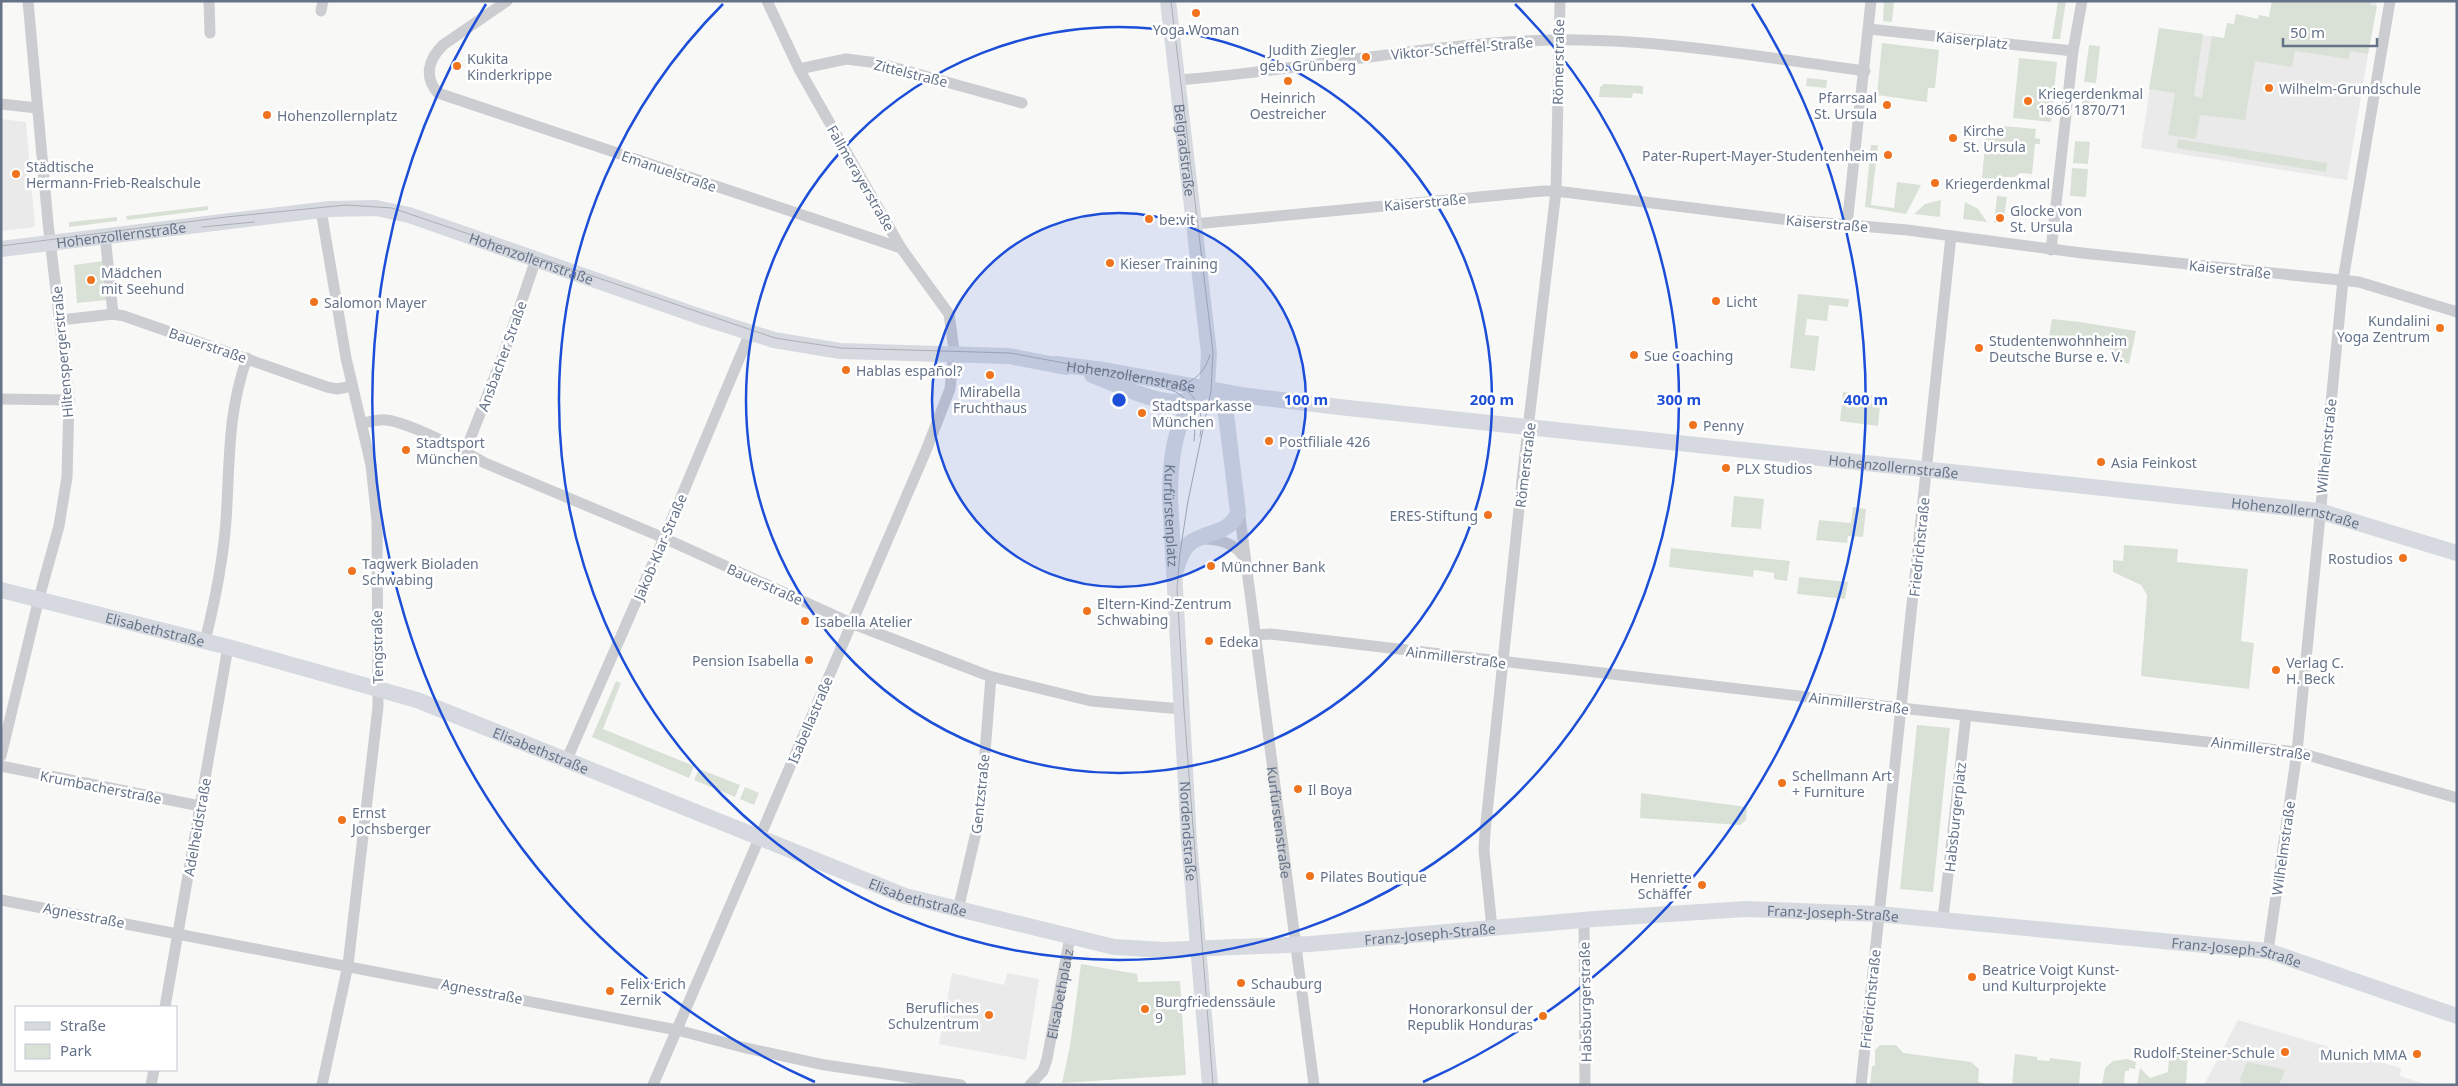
<svg xmlns="http://www.w3.org/2000/svg" width="2458" height="1086" viewBox="0 0 2458 1086" font-family="'Noto Sans',sans-serif">
  <style>
    .built { fill: #e9eae9 }
    .green { fill: #d9e1d6 }
    .lines { fill: none; stroke-linecap: round; stroke-linejoin: round }
    .street { stroke: #cbcdd1; stroke-width: 11 }
    .secondary { stroke: #d6dae0; stroke-width: 16 }
    .tram { stroke: #aaaeb5; stroke-width: 1 }
    .ring { fill: none; stroke: #1d4ed8; stroke-width: 2.5 }
    .poi-dot { fill: #f0731e; stroke: #fff; stroke-width: 2 }
    .labels { text-anchor: middle; dominant-baseline: central; stroke-width: 5; stroke-linejoin: round; paint-order: stroke }
    .poi-label { font-size: 14px; fill: #657389; stroke: #fff; text-anchor: start }
    .street-label { font-size: 14px; fill: #657389; stroke: #fff }
    .centre { fill: #1d4ed8; stroke: #fff; stroke-width: 2.5 }
    .ring-label { font-size: 15px; text-anchor: middle; font-weight: bold; fill: #1d4ed8; stroke: #fff; stroke-width: 5; stroke-linejoin: round; paint-order: stroke }
  </style>
  <rect width="100%" height="100%" fill="#f8f9f6"/>
  <g class="built">
    <polygon points="2272,1 2377,1 2347,180 2141,148 2159,28 2264,45"/>
    <polygon points="1,119 26,122 35,227 1,231"/>
    <polygon points="952,973 1004,985 1007,973 1039,979 1026,1060 939,1044"/>
    <polygon points="2238,1020 2401,1068 2400,1076 2428,1085 2204,1085"/>
  </g>
  <g class="green">
    <polygon points="1884,1 1894,1 1892,22 1883,21"/>
    <polygon points="2058,1 2066,1 2060,39 2052,39"/>
    <polygon points="2272,1 2371,1 2371,5 2377,6 2368,54 2350,51 2349,59 2295,51 2292,67 2255,61 2245,120 2200,115 2196,139 2168,135 2175,93 2149,89 2159,28 2203,34 2194,96 2202,98 2212,36 2224,38 2227,23 2234,24 2236,14 2258,19 2259,15 2269,17"/>
    <polygon points="1882,43 1939,50 1935,88 1928,88 1927,102 1877,95"/>
    <polygon points="2089,45 2100,46 2096,83 2084,82"/>
    <polygon points="2019,58 2057,62 2051,122 2013,118"/>
    <polygon points="1807,78 1827,80 1826,88 1806,86"/>
    <polygon points="1604,84 1643,86 1643,94 1633,93 1632,98 1599,97 1600,87"/>
    <polygon points="2083,89 2096,90 2094,116 2081,117"/>
    <polygon points="2003,126 2036,129 2035,138 2040,139 2040,144 2035,144 2032,174 2020,173 2015,177 2001,177 2000,184 1993,183 1993,179 1982,178 1986,134 2002,134"/>
    <polygon points="2178,139 2327,163 2326,172 2177,148"/>
    <polygon points="2075,141 2090,142 2088,164 2073,163"/>
    <polygon points="1871,145 1878,145 1871,205 1894,208 1897,182 1921,185 1906,214 1865,207"/>
    <polygon points="2072,168 2088,169 2086,197 2070,196"/>
    <polygon points="1997,196 2007,197 2003,223 1994,223"/>
    <polygon points="1941,200 1940,217 1914,214 1925,204"/>
    <polygon points="1965,202 1978,209 1987,222 1963,219"/>
    <polygon points="208,206 208,210 127,220 126,216"/>
    <polygon points="117,217 117,221 69,227 69,222"/>
    <polygon points="103,261 107,300 77,303 74,265"/>
    <polygon points="1798,294 1849,299 1848,307 1829,305 1827,321 1807,319 1805,335 1819,336 1815,371 1790,368"/>
    <polygon points="2052,319 2080,322 2136,331 2129,364 2119,361 2109,348 2096,346 2092,343 2049,337"/>
    <polygon points="1843,392 1881,396 1878,426 1840,421"/>
    <polygon points="1734,496 1764,499 1761,529 1731,527"/>
    <polygon points="1853,507 1866,509 1863,537 1848,536 1847,543 1816,540 1819,520 1851,523"/>
    <polygon points="2124,545 2178,549 2177,562 2248,569 2241,641 2254,643 2249,689 2141,676 2147,595 2141,585 2113,572 2113,560 2123,561"/>
    <polygon points="1671,548 1790,561 1787,581 1774,579 1774,573 1754,570 1753,577 1669,567"/>
    <polygon points="1799,577 1848,582 1845,599 1797,594"/>
    <polygon points="616,681 621,683 603,729 694,766 689,778 592,737"/>
    <polygon points="1917,725 1950,728 1933,892 1900,889"/>
    <polygon points="699,769 740,785 735,797 694,780"/>
    <polygon points="745,787 759,793 754,805 740,799"/>
    <polygon points="1641,793 1747,807 1746,820 1740,825 1640,818"/>
    <polygon points="1081,964 1137,974 1138,982 1180,981 1186,1075 1062,1083 1070,1046"/>
    <polygon points="1880,1045 1896,1045 1903,1053 1971,1062 1979,1069 1978,1082 1993,1085 1870,1085 1872,1066 1875,1066 1875,1050"/>
    <polygon points="2188,1051 2186,1085 2137,1085 2140,1068 2150,1078 2168,1072 2169,1057 2176,1058 2179,1052"/>
    <polygon points="2015,1054 2037,1057 2037,1060 2049,1061 2050,1058 2081,1062 2079,1085 2012,1085"/>
    <polygon points="2127,1059 2136,1062 2135,1069 2129,1068 2129,1071 2125,1071 2124,1083 2130,1085 2102,1085 2105,1068 2113,1061"/>
    <path d="M2247 1062C2260 1065 2272 1066 2285 1070L2279 1085H2242L2240 1080Z"/>
  </g>
  <g class="lines">
    <g class="street">
      <polyline points="209,1 210,33"/>
      <path d="M507 1 443 45C429 59 423 76 438 93L901 248"/>
      <polyline points="321,11 323,1"/>
      <polyline points="1869,29 2073,51"/>
      <polyline points="799,69 846,59 878,63 1022,103"/>
      <path d="M1178 80C1302 71 1425 43 1550 40 1655 38 1761 57 1865 71"/>
      <polyline points="1,104 37,108"/>
      <polyline points="321,210 346,358 371,465 377,521 378,707 348,965 322,1085"/>
      <polyline points="1194,224 1543,191 1556,191 1781,219 1907,230 2082,253 2359,282 2457,312"/>
      <polyline points="1847,225 1871,1"/>
      <polyline points="105,235 113,314"/>
      <polyline points="2051,250 2073,51 2082,1"/>
      <polyline points="61,320 113,314 124,316 327,387 337,389 352,386"/>
      <polyline points="1,399 69,400"/>
      <path d="M363 423C370 422 379 419 386 420 408 422 464 451 485 463L664 538 851 623 989 676 1091 701 1181 709"/>
      <polyline points="465,452 504,353 536,259"/>
      <path id="s1" d="M1239 509 1314 1085"/>
      <path d="M1204 539C1220 539 1238 544 1245 560"/>
      <polyline points="1255,635 1271,634 1901,708 2297,752 2457,798"/>
      <path d="M205 641C215 601 223 561 226 521 230 462 227 414 247 358"/>
      <polyline points="1,756 39,598 59,526 67,477 69,400 48,223 28,1"/>
      <polyline points="567,759 664,538 750,333"/>
      <polyline points="1,766 200,806"/>
      <polyline points="1,900 677,1030 742,1047 825,1065 961,1085"/>
      <polyline points="958,910 980,815 991,677"/>
      <polyline points="1943,919 1966,715"/>
      <polyline points="1584,920 1585,1085"/>
      <polyline points="1492,928 1484,850 1485,832 1523,471 1556,191 1560,1"/>
      <polyline points="2268,951 2297,752 2343,280 2390,1"/>
      <polyline points="165,1007 228,647"/>
      <polyline points="151,1085 154,1070"/>
      <polyline points="653,1085 925,453 950,389 954,350 949,314 901,248 799,69 767,1"/>
      <path id="s2" d="M1030 1085 1043 1071 1047 1059 1070 937"/>
      <polyline points="1861,1085 1951,236"/>
    </g>
    <g class="secondary">
      <path id="s3" d="M1168 1 1209 353 1207 388"/>
      <path id="s4" d="M1 249 329 209 376 208 409 215 701 317 774 340 840 351 1009 356 1066 367"/>
      <path id="s5" d="M1056 364 1104 370 1248 396 1339 407 2319 511 2457 553"/>
      <path d="M1092 375C1114 383 1159 406 1182 401 1192 399 1199 393 1207 388"/>
      <path id="s6" d="M1200 395C1173 420 1170 463 1170 498L1189 841 1210 1085"/>
      <path d="M1176 570C1179 560 1182 550 1190 543 1206 531 1231 534 1238 512L1226 414 1219 399 1207 388"/>
      <path id="s7" d="M1 590 228 647 417 700 905 896 1114 947 1165 950 1310 944 1594 919 1745 909 1878 914 2268 951 2457 1016"/>
    </g>
    <g class="tram">
      <polyline points="1171,1 1213,352 1211,391 1188,501 1180,553 1177,589 1184,710 1213,1085"/>
      <polyline points="202,227 254,222"/>
      <path d="M1 246 226 217 346 205 392 208 775 338 841 348 1010 353 1172 383C1196 391 1205 411 1200 436"/>
      <path d="M1175 386C1193 384 1205 372 1210 355"/>
      <path d="M1167 389C1192 394 1197 419 1194 441"/>
    </g>
  </g>
  <circle cx="1119" cy="400" r="187" fill="#1d4ed8" fill-opacity=".12"/>
  <g class="ring">
    <circle cx="1119" cy="400" r="187"/>
    <circle cx="1119" cy="400" r="373"/>
    <path d="M1515 4A560 560 0 1 1 723 4"/>
    <path d="M815 1082A747 747 0 0 1 486 4M1752 4A747 747 0 0 1 1423 1082"/>
  </g>
  <g class="poi-dot">
    <circle cx="1196" cy="13" r="5"/>
    <circle cx="1366" cy="57" r="5"/>
    <circle cx="457" cy="66" r="5"/>
    <circle cx="1288" cy="81" r="5"/>
    <circle cx="2269" cy="88" r="5"/>
    <circle cx="2028" cy="101" r="5"/>
    <circle cx="1887" cy="105" r="5"/>
    <circle cx="267" cy="115" r="5"/>
    <circle cx="1953" cy="138" r="5"/>
    <circle cx="1888" cy="155" r="5"/>
    <circle cx="16" cy="174" r="5"/>
    <circle cx="1935" cy="183" r="5"/>
    <circle cx="2000" cy="218" r="5"/>
    <circle cx="1149" cy="219" r="5"/>
    <circle cx="1110" cy="263" r="5"/>
    <circle cx="91" cy="280" r="5"/>
    <circle cx="1716" cy="301" r="5"/>
    <circle cx="314" cy="302" r="5"/>
    <circle cx="2440" cy="328" r="5"/>
    <circle cx="1979" cy="348" r="5"/>
    <circle cx="1634" cy="355" r="5"/>
    <circle cx="846" cy="370" r="5"/>
    <circle cx="990" cy="375" r="5"/>
    <circle cx="1142" cy="413" r="5"/>
    <circle cx="1693" cy="425" r="5"/>
    <circle cx="1269" cy="441" r="5"/>
    <circle cx="406" cy="450" r="5"/>
    <circle cx="2101" cy="462" r="5"/>
    <circle cx="1726" cy="468" r="5"/>
    <circle cx="1488" cy="515" r="5"/>
    <circle cx="2403" cy="558" r="5"/>
    <circle cx="1211" cy="566" r="5"/>
    <circle cx="352" cy="571" r="5"/>
    <circle cx="1087" cy="611" r="5"/>
    <circle cx="805" cy="621" r="5"/>
    <circle cx="1209" cy="641" r="5"/>
    <circle cx="809" cy="660" r="5"/>
    <circle cx="2276" cy="670" r="5"/>
    <circle cx="1782" cy="783" r="5"/>
    <circle cx="1298" cy="789" r="5"/>
    <circle cx="342" cy="820" r="5"/>
    <circle cx="1310" cy="876" r="5"/>
    <circle cx="1702" cy="885" r="5"/>
    <circle cx="1972" cy="977" r="5"/>
    <circle cx="1241" cy="983" r="5"/>
    <circle cx="610" cy="991" r="5"/>
    <circle cx="1145" cy="1009" r="5"/>
    <circle cx="989" cy="1015" r="5"/>
    <circle cx="1543" cy="1016" r="5"/>
    <circle cx="2285" cy="1052" r="5"/>
    <circle cx="2417" cy="1054" r="5"/>
  </g>
  <g class="labels">
    <g class="poi-label">
      <text x="1196" y="29" text-anchor="middle">Yoga Woman</text>
      <text x="1356" y="49" text-anchor="end">Judith Ziegler<tspan x="1356" dy="16">geb. Grünberg</tspan></text>
      <text x="467" y="58">Kukita<tspan x="467" dy="16">Kinderkrippe</tspan></text>
      <text x="2279" y="88">Wilhelm-Grundschule</text>
      <text x="2038" y="93">Kriegerdenkmal<tspan x="2038" dy="16">1866 1870/71</tspan></text>
      <text x="1288" y="97" text-anchor="middle">Heinrich<tspan x="1288" dy="16">Oestreicher</tspan></text>
      <text x="1877" y="97" text-anchor="end">Pfarrsaal<tspan x="1877" dy="16">St. Ursula</tspan></text>
      <text x="277" y="115">Hohenzollernplatz</text>
      <text x="1963" y="130">Kirche<tspan x="1963" dy="16">St. Ursula</tspan></text>
      <text x="1878" y="155" text-anchor="end">Pater-Rupert-Mayer-Studentenheim</text>
      <text x="26" y="166">Städtische<tspan x="26" dy="16">Hermann-Frieb-Realschule</tspan></text>
      <text x="1945" y="183">Kriegerdenkmal</text>
      <text x="2010" y="210">Glocke von<tspan x="2010" dy="16">St. Ursula</tspan></text>
      <text x="1159" y="219">be:vit</text>
      <text x="1120" y="263">Kieser Training</text>
      <text x="101" y="272">Mädchen<tspan x="101" dy="16">mit Seehund</tspan></text>
      <text x="1726" y="301">Licht</text>
      <text x="324" y="302">Salomon Mayer</text>
      <text x="2430" y="320" text-anchor="end">Kundalini<tspan x="2430" dy="16">Yoga Zentrum</tspan></text>
      <text x="1989" y="340">Studentenwohnheim<tspan x="1989" dy="16">Deutsche Burse e. V.</tspan></text>
      <text x="1644" y="355">Sue Coaching</text>
      <text x="856" y="370">Hablas español?</text>
      <text x="990" y="391" text-anchor="middle">Mirabella<tspan x="990" dy="16">Fruchthaus</tspan></text>
      <text x="1152" y="405">Stadtsparkasse<tspan x="1152" dy="16">München</tspan></text>
      <text x="1703" y="425">Penny</text>
      <text x="1279" y="441">Postfiliale 426</text>
      <text x="416" y="442">Stadtsport<tspan x="416" dy="16">München</tspan></text>
      <text x="2111" y="462">Asia Feinkost</text>
      <text x="1736" y="468">PLX Studios</text>
      <text x="1478" y="515" text-anchor="end">ERES-Stiftung</text>
      <text x="2393" y="558" text-anchor="end">Rostudios</text>
      <text x="362" y="563">Tagwerk Bioladen<tspan x="362" dy="16">Schwabing</tspan></text>
      <text x="1221" y="566">Münchner Bank</text>
      <text x="1097" y="603">Eltern-Kind-Zentrum<tspan x="1097" dy="16">Schwabing</tspan></text>
      <text x="815" y="621">Isabella Atelier</text>
      <text x="1219" y="641">Edeka</text>
      <text x="799" y="660" text-anchor="end">Pension Isabella</text>
      <text x="2286" y="662">Verlag C.<tspan x="2286" dy="16">H. Beck</tspan></text>
      <text x="1792" y="775">Schellmann Art<tspan x="1792" dy="16">+ Furniture</tspan></text>
      <text x="1308" y="789">Il Boya</text>
      <text x="352" y="812">Ernst<tspan x="352" dy="16">Jochsberger</tspan></text>
      <text x="1320" y="876">Pilates Boutique</text>
      <text x="1692" y="877" text-anchor="end">Henriette<tspan x="1692" dy="16">Schäffer</tspan></text>
      <text x="1982" y="969">Beatrice Voigt Kunst-<tspan x="1982" dy="16">und Kulturprojekte</tspan></text>
      <text x="620" y="983">Felix Erich<tspan x="620" dy="16">Zernik</tspan></text>
      <text x="1251" y="983">Schauburg</text>
      <text x="1155" y="1001">Burgfriedenssäule<tspan x="1155" dy="16">9</tspan></text>
      <text x="979" y="1007" text-anchor="end">Berufliches<tspan x="979" dy="16">Schulzentrum</tspan></text>
      <text x="1533" y="1008" text-anchor="end">Honorarkonsul der<tspan x="1533" dy="16">Republik Honduras</tspan></text>
      <text x="2275" y="1052" text-anchor="end">Rudolf-Steiner-Schule</text>
      <text x="2407" y="1054" text-anchor="end">Munich MMA</text>
    </g>
    <g class="street-label">
      <text transform="translate(1972 40) rotate(6)">Kaiserplatz</text>
      <text transform="translate(1462 48) rotate(-5)">Viktor-Scheffel-Straße</text>
      <text transform="translate(1558 62) rotate(-89)">Römerstraße</text>
      <text transform="translate(911 73) rotate(14)">Zittelstraße</text>
      <text stroke="none"><textPath href="#s3" startOffset="150">Belgradstraße</textPath></text>
      <text transform="translate(669 171) rotate(19)">Emanuelstraße</text>
      <text transform="translate(861 178) rotate(60)">Fallmerayerstraße</text>
      <text transform="translate(1425 202) rotate(-5)">Kaiserstraße</text>
      <text transform="translate(1827 223) rotate(5)">Kaiserstraße</text>
      <text stroke="none"><textPath href="#s4" startOffset="121">Hohenzollernstraße</textPath></text>
      <text stroke="none"><textPath href="#s4" startOffset="541">Hohenzollernstraße</textPath></text>
      <text transform="translate(2230 269) rotate(6)">Kaiserstraße</text>
      <text transform="translate(208 345) rotate(19)">Bauerstraße</text>
      <text transform="translate(62 352) rotate(-95)">Hiltenspergerstraße</text>
      <text transform="translate(502 356) rotate(-70)">Ansbacher Straße</text>
      <text stroke="none"><textPath href="#s5" startOffset="76">Hohenzollernstraße</textPath></text>
      <text transform="translate(2326 446) rotate(-84)">Wilhelmstraße</text>
      <text transform="translate(1525 465) rotate(-83)">Römerstraße</text>
      <text stroke="none"><textPath href="#s5" startOffset="844">Hohenzollernstraße</textPath></text>
      <text stroke="none"><textPath href="#s5" startOffset="1249">Hohenzollernstraße</textPath></text>
      <text stroke="none"><textPath href="#s6" startOffset="128">Kurfürstenplatz</textPath></text>
      <text transform="translate(660 547) rotate(-67)">Jakob-Klar-Straße</text>
      <text transform="translate(1919 547) rotate(-84)">Friedrichstraße</text>
      <text transform="translate(765 584) rotate(24)">Bauerstraße</text>
      <text stroke="none"><textPath href="#s7" startOffset="159">Elisabethstraße</textPath></text>
      <text transform="translate(377 647) rotate(-91)">Tengstraße</text>
      <text transform="translate(1456 657) rotate(7)">Ainmillerstraße</text>
      <text transform="translate(1859 703) rotate(7)">Ainmillerstraße</text>
      <text transform="translate(810 720) rotate(-67)">Isabellastraße</text>
      <text transform="translate(2261 748) rotate(8)">Ainmillerstraße</text>
      <text stroke="none"><textPath href="#s7" startOffset="564">Elisabethstraße</textPath></text>
      <text transform="translate(101 787) rotate(11)">Krumbacherstraße</text>
      <text transform="translate(980 794) rotate(-84)">Gentzstraße</text>
      <text transform="translate(1955 817) rotate(-84)">Habsburgerplatz</text>
      <text stroke="none"><textPath href="#s1" startOffset="316">Kurfürstenstraße</textPath></text>
      <text transform="translate(197 827) rotate(-80)">Adelheidstraße</text>
      <text stroke="none"><textPath href="#s6" startOffset="444">Nordendstraße</textPath></text>
      <text transform="translate(2283 848) rotate(-82)">Wilhelmstraße</text>
      <text stroke="none"><textPath href="#s7" startOffset="969">Elisabethstraße</textPath></text>
      <text stroke="none"><textPath href="#s7" startOffset="1892">Franz-Joseph-Straße</textPath></text>
      <text transform="translate(84 915) rotate(11)">Agnesstraße</text>
      <text stroke="none"><textPath href="#s7" startOffset="1488">Franz-Joseph-Straße</textPath></text>
      <text stroke="none"><textPath href="#s7" startOffset="2298">Franz-Joseph-Straße</textPath></text>
      <text transform="translate(482 991) rotate(11)">Agnesstraße</text>
      <text stroke="none"><textPath href="#s2" startOffset="98">Elisabethplatz</textPath></text>
      <text transform="translate(1870 999) rotate(-84)">Friedrichstraße</text>
      <text transform="translate(1585 1002) rotate(-91)">Habsburgerstraße</text>
    </g>
  </g>
  <circle cx="1119" cy="400" r="8" class="centre"/>
  <g class="ring-label">
    <text x="1306" y="405">100 m</text>
    <text x="1492" y="405">200 m</text>
    <text x="1679" y="405">300 m</text>
    <text x="1866" y="405">400 m</text>
  </g>
  <rect width="2458" height="1086" fill="none" stroke="#657389" stroke-width="5"/>
  <rect x="15" y="1006" width="162" height="65" fill="#ffffff" stroke="#c1c7d0"/>
  <rect x="25" y="1022" width="25" height="8" fill="#d6dae0" stroke="#c1c7d0"/>
  <text x="60" y="1031" font-size="15" fill="#657389">Straße</text>
  <rect x="25" y="1044" width="25" height="15" fill="#d9e1d6" stroke="#c1c7d0"/>
  <text x="60" y="1056" font-size="15" fill="#657389">Park</text>
  <path d="M2283 38v8h94v-8" fill="none" stroke="#657389" stroke-width="2.5"/>
  <text x="2290" y="38" font-size="15" fill="#657389" stroke="#ffffff" stroke-width="4" paint-order="stroke">50 m</text>
</svg>
